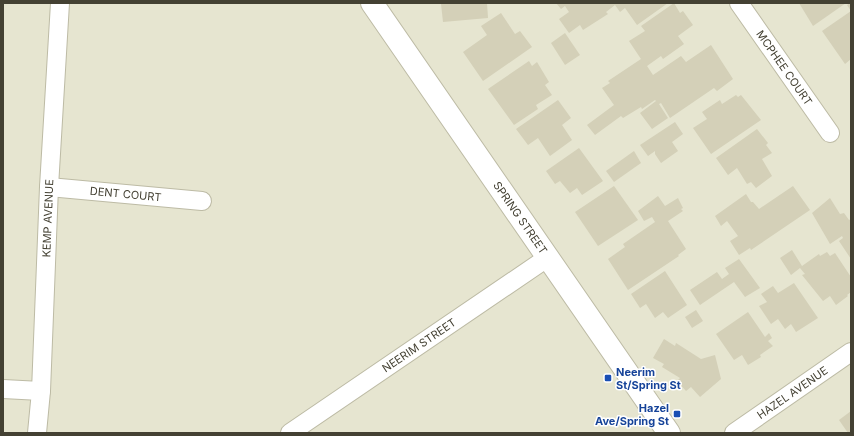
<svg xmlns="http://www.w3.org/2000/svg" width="854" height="436" viewBox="0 0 854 436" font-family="Inter,sans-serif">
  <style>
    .residential { fill: #e6e5d0 }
    .building { fill: #d4d0b8 }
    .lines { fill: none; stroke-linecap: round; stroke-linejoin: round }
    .minor-casing { stroke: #bdbba5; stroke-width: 20 }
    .tertiary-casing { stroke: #bdbba5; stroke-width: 24 }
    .minor { stroke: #fff; stroke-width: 18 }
    .tertiary { stroke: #fff; stroke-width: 22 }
    .transit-dot { fill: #1a4fb4; stroke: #fff; stroke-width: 1.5 }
    .labels { text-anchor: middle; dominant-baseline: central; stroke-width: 3; stroke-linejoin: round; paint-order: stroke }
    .street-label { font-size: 11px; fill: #444133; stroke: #fff }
    .transit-label { font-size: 11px; font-weight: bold; fill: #164399; stroke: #fff; text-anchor: start }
  </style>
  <rect width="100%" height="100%" fill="#f2f1e3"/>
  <rect class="residential" x="3" y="3" width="848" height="430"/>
  <g class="building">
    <polygon points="445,3 487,3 488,18 443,22 441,4"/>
    <polygon points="556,3 668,3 637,25 625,8 620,12 615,5 606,12 608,14 583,30 580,25 569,33 559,19 569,12 565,6 561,9"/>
    <polygon points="674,3 680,13 683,11 693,25 678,36 684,44 663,59 661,56 647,66 653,75 681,56 686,62 711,45 733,79 717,91 714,88 670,118 661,103 659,104 668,118 652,129 640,113 656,101 655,100 642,109 641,107 623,118 621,116 595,135 587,125 614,105 602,88 610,83 608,81 641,59 629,41 645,31 641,26"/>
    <polygon points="799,3 846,3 813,26"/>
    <polygon points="850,3 851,3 851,59 845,64 822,31 851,11 847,5"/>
    <polygon points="501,13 515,34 520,31 532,47 483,81 463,52 487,35 481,26"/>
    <polygon points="565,33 580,55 565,65 551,43"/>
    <polygon points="529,61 532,66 537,62 549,82 545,85 552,95 536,105 538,109 514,125 488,89"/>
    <polygon points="736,95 738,97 741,95 761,120 711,154 693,128 707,119 702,112 720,100 722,104"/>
    <polygon points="558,100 571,118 562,125 572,140 550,156 538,138 528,145 516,129"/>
    <polygon points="675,122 683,134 672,142 678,151 661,163 655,154 655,151 648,156 640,145"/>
    <polygon points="757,129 768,143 766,145 772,153 762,159 772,176 756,188 751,182 747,184 737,168 728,175 716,158"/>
    <polygon points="579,148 603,181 582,195 577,188 570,193 560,181 555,184 546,171"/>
    <polygon points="634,151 641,163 614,182 606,171"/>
    <polygon points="614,186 638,220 598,246 575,212"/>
    <polygon points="793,186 810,210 751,250 750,248 739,255 730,241 738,236 727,221 721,226 715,216 746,194 751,202 753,202 759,209"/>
    <polygon points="658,196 665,206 678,198 683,208 681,209 683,211 668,221 686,249 678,255 679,256 628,290 608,259 625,247 623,244 655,222 652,217 644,221 638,211"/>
    <polygon points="830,198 840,214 844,213 849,220 851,219 851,259 839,241 843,238 842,236 830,244 812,213"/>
    <polygon points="792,250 802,266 819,254 820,256 827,252 830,256 835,253 851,277 851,292 847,295 848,296 836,305 830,296 823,301 802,275 805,274 800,268 791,275 780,258"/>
    <polygon points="739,259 760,288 745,297 734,282 700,305 690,290 717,272 722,279 729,274 725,268"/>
    <polygon points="665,271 687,305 668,318 663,312 655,318 646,304 640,308 631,294"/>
    <polygon points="794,283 818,318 796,332 791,324 785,329 778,319 771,324 759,306 767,302 761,294 773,286 778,293"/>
    <polygon points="696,310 703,321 692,328 685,317"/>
    <polygon points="748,312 765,337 769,333 772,338 768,341 773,346 760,355 761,357 748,365 742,355 734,360 716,334"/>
    <polygon points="664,339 675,346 676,343 701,359 715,355 721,379 700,397 691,387 686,391 677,381 680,378 662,367 664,364 653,358"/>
    <polygon points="851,411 851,433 848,433 839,420"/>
  </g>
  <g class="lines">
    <g class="minor-casing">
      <g id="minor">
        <path id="s1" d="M739 3 830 133"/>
        <path id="s2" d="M49 187 202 201"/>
        <polyline points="3,389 41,391"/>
        <path id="s3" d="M37 433 41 391 49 187 60 3"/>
        <path id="s4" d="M290 433 547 258"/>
        <path id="s5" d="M734 433 851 352"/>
      </g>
    </g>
    <g class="tertiary-casing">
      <g id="tertiary">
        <path id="s6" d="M372 3 669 433"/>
      </g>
    </g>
    <use href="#minor" class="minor"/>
    <use href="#tertiary" class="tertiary"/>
  </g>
  <g class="transit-dot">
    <rect x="604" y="374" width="8" height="8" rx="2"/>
    <rect x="673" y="410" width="8" height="8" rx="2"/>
  </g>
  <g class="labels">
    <g class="street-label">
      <text stroke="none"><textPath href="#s1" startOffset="79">MCPHEE COURT</textPath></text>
      <text stroke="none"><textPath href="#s2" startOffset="77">DENT COURT</textPath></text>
      <text stroke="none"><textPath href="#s3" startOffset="215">KEMP AVENUE</textPath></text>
      <text stroke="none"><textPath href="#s6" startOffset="261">SPRING STREET</textPath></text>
      <text stroke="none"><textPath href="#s4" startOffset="156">NEERIM STREET</textPath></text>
      <text stroke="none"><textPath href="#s5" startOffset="71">HAZEL AVENUE</textPath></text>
    </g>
    <g class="transit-label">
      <text x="616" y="372">Neerim<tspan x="616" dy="13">St/Spring St</tspan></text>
      <text x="669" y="408" text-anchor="end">Hazel<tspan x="669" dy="13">Ave/Spring St</tspan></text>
    </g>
  </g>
  <rect width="854" height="436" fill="none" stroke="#444133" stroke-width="8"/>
</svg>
